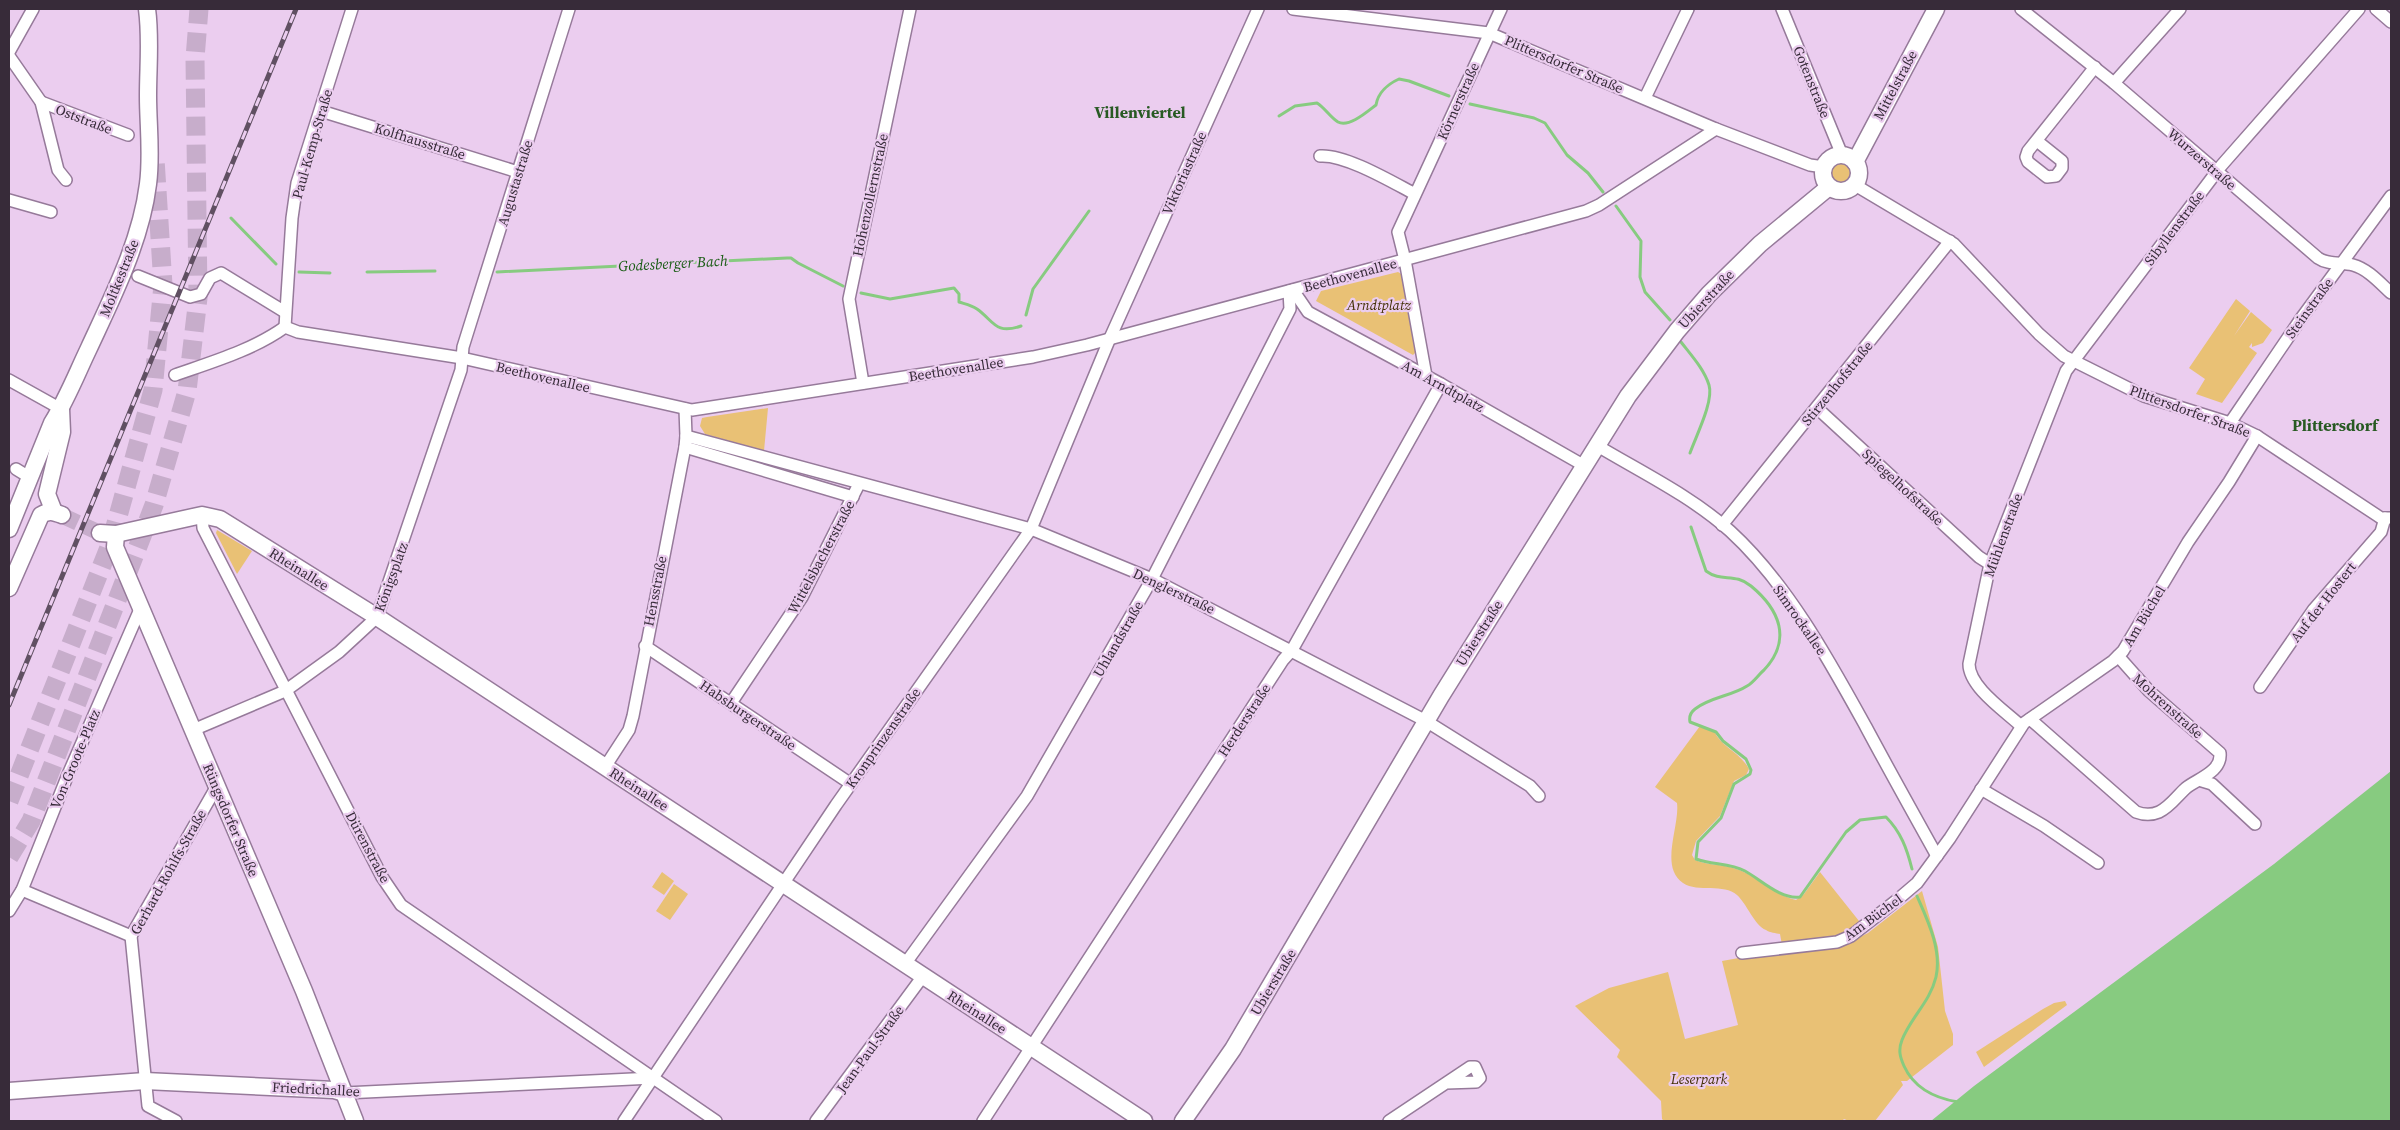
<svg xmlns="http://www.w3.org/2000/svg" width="2400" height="1130" viewBox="0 0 2400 1130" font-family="'Source Serif 4',serif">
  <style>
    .green { fill: #e9c175 }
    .water { fill: #87cb80 }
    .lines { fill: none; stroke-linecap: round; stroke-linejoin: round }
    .stream { stroke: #87cb80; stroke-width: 3 }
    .secondary-tunnel { stroke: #c7adcb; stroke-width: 16; stroke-dasharray: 16 8; stroke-linecap: butt }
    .primary-tunnel { stroke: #c7adcb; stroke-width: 19; stroke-dasharray: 19 9; stroke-linecap: butt }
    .street-casing { stroke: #967a9a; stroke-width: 14 }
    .secondary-casing { stroke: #967a9a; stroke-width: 19 }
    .street { stroke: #fff; stroke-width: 11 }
    .secondary { stroke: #fff; stroke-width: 16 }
    .rail-casing { stroke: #605062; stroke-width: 5 }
    .rail { stroke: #ebcdef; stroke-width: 3; stroke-dasharray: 9; stroke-linecap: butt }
    .labels { text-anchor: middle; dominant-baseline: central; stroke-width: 4.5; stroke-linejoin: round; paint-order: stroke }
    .street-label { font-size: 14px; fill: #372b39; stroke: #ebcdef }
    .park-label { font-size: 14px; font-style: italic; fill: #422f04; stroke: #ebcdef }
    .water-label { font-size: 15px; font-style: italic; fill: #195c14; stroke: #ebcdef }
    .quarter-label { font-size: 16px; font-weight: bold; fill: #285a23; stroke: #ebcdef }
  </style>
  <rect width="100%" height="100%" fill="#ebcdef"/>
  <g class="green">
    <circle cx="1841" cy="174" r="11"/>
    <polygon points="1398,272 1403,275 1416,352 1413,355 1316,301 1321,291"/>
    <polygon points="2236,299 2250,311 2234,336 2251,312 2272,330 2263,343 2252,347 2252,343 2249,347 2257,353 2222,403 2196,394 2205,379 2189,368"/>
    <polygon points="768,408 764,451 705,434 700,426 702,418 707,417"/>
    <polygon points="217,530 252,551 237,574 216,533"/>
    <path d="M1700 726 1714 731C1721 747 1740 752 1749 769L1746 775 1734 781 1720 816 1696 841 1692 855 1695 860C1705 865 1721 864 1733 868 1756 874 1773 895 1796 900L1804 894 1820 872 1863 926 1840 939 1782 945 1780 934C1776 933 1770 933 1766 930 1754 925 1747 904 1737 895 1724 883 1698 893 1683 883 1659 867 1680 826 1677 803L1655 787Z"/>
    <polygon points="662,872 674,881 664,895 652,887"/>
    <polygon points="674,884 688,894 670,920 656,911"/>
    <polygon points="1922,891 1938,947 1945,1011 1953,1034 1953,1045 1907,1081 1901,1081 1903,1085 1875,1121 1849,1121 1844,1119 1842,1121 1664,1121 1662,1119 1661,1101 1617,1057 1620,1050 1575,1006 1609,988 1668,972 1685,1039 1738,1025 1722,961 1761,954 1842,946 1868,933"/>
    <polygon points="2065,1001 2067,1005 1984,1067 1976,1052 2043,1009 2054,1003"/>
  </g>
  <polygon class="water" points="2391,771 2391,1121 1931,1121 1974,1086 2274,864"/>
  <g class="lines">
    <g class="stream">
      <polyline points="1470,104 1534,118 1545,123 1567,155 1588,173 1603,192"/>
      <path d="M1279 116 1295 106 1317 103C1325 108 1330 117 1338 122 1349 128 1368 111 1376 105 1378 93 1388 84 1399 79L1409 81 1449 96"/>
      <polyline points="1616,206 1641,241 1640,277 1645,292 1670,320"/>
      <polyline points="231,218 276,264"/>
      <polyline points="299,272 330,273"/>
      <polyline points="367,272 435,271"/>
      <polyline points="497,272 787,258 791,258 798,263 843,286"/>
      <path d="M861 293 890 299 954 288 959 294V302C965 304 971 305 977 309 994 321 995 335 1021 326"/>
      <polyline points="1026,315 1033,289 1089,211"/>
      <path d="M1681 342C1691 355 1704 369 1709 385 1714 401 1696 436 1690 453"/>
      <path d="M1691 527 1706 571C1722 583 1734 572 1751 586 1780 610 1792 640 1764 670 1758 675 1754 682 1747 686 1732 696 1710 697 1695 709 1691 712 1689 717 1690 722L1716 732 1723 741 1746 759 1751 770 1750 774 1734 784 1721 818 1698 842 1696 859C1712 865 1730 863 1745 871 1760 879 1781 900 1800 897L1846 832 1860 820 1886 817C1901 832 1907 849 1912 869"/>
      <path d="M1917 896C1928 921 1942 950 1936 977 1930 1002 1911 1017 1902 1040 1898 1050 1900 1057 1904 1066 1914 1088 1934 1098 1958 1102"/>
    </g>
    <polyline class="secondary-tunnel" points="63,516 100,533"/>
    <g class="primary-tunnel">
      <polyline points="9,801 110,545 153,390 163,285 155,159"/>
      <polyline points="9,857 31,821 154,505 187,391 198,298 195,58 199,9"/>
    </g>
    <g class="street-casing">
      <g id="street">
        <polyline points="1293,9 1489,33 1716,129 1810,165 1824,167"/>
        <polyline points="1782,9 1842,155"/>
        <path d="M2021 9 2114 83 2318 258C2328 265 2341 262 2353 265 2368 269 2380 283 2391 293"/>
        <polyline points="2376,9 2391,22"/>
        <polyline points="9,52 33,9"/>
        <polyline points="9,56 41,102 58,170 66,180"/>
        <polyline points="2114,83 2180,9"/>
        <polyline points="1645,98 1688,9"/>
        <polyline points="41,102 128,135"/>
        <polyline points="321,111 518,172"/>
        <polyline points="2037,141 2062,161 2062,168 2056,176 2047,177 2028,162 2026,157 2028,151 2095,67"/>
        <path d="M1320 156C1345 154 1392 182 1415 194"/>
        <polyline points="1855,185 1954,244 2039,334 2064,356 2144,396 2230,423 2257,436 2375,514 2381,518 2391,518"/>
        <polyline points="9,200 51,212"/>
        <polyline points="138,276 190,297 201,294 210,278 221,273 285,312"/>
        <polyline points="1293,290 1308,312 1441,384 1583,465"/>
        <polyline points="285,327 298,332 462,358 692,410 1033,357 1087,345 1586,211 1599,205 1716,129"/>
        <polyline points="285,327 292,218 297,183 352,9"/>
        <path d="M175 375C212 362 253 350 285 327"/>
        <polyline points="1426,376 1405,260 1398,232 1501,9"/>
        <polyline points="9,380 61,409"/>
        <polyline points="863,383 849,299 910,9"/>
        <polyline points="1817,408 1979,557 1990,564"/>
        <polyline points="2230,423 2300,320 2391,196"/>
        <polyline points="686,436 1031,529 1152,579 1426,721 1530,786 1539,796"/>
        <path d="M1596 445C1641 472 1691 496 1730 531 1787 583 1829 660 1866 727 1889 770 1913 813 1937 856"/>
        <polyline points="685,447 853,497"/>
        <polyline points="16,469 29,477"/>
        <polyline points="202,515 203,528 382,877 401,905 716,1121"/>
        <polyline points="1722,525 1950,241"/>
        <polyline points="645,646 851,784"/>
        <polyline points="2260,687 2314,609 2381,532 2385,518"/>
        <polyline points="731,703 802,597 859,484"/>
        <path d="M2030 719 2136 812C2144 815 2152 815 2159 812 2170 807 2178 795 2186 788 2197 779 2222 772 2220 753L2149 691 2118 656"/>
        <path d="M2021 726C2005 711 1969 687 1969 664L1990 564 2066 371 2221 166 2359 9"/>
        <polyline points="193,730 285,691 339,652 377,617 461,370 463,347 569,9"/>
        <polyline points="605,767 629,730 633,716 685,447 686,436 685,409"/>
        <polyline points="2202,781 2212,784 2255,824"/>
        <polyline points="1981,789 2044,826 2098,863"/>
        <polyline points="22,890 131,936"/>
        <polyline points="9,911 22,890 67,777 141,607"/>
        <polyline points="1742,953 1837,942 1851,936 1897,900 1917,883 1950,838 2024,723 2113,661 2123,651 2188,542 2229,482 2257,436"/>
        <polyline points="905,964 1027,796 1152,579 1290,309 1289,291"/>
        <polyline points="345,1093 653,1078"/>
        <polyline points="176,1121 148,1106 131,936 217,786"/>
        <polyline points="624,1121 836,805 1031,529 1110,338 1258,9"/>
        <polyline points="816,1121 923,976"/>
        <polyline points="983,1121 1283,660 1292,650 1441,384"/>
        <polyline points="1389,1121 1470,1067 1475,1067 1480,1078 1476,1082 1446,1083"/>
      </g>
    </g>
    <g class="secondary-casing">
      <g id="secondary">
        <circle cx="1841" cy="173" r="18"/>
        <polyline points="1855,162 1936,9"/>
        <polyline points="54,512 47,494 62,432 61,409"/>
        <path d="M9 529 52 423C67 399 77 373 89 348 113 296 141 241 148 184 152 155 148 125 148 96 148 66 151 38 147 9"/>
        <polyline points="100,533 116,534 202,515 220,519 377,617 1144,1121"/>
        <polyline points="116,534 115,547 304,991 355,1121"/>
        <path d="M9 588 41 515C49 510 54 512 62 515"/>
        <polyline points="9,1091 145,1081 334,1090 345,1093"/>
        <polyline points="1183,1121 1233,1049 1441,696 1628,396 1677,331 1709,294 1760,244 1829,187"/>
      </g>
    </g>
    <use href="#street" class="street"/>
    <use href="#secondary" class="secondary"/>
    <g class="rail-casing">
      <polyline id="rail" points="9,705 296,9"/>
    </g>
    <use href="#rail" class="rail"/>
  </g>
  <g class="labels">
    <g class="street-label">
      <text transform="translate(1564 64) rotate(23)">Plittersdorfer Straße</text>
      <text transform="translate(1812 82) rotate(68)">Gotenstraße</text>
      <text transform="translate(1895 85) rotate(-62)">Mittelstraße</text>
      <text transform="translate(1458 101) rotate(-66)">Körnerstraße</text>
      <text transform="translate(84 119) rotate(21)">Oststraße</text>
      <text transform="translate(420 141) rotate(17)">Kolfhausstraße</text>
      <text transform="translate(312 144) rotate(-74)">Paul-Kemp-Straße</text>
      <text transform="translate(2202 159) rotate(41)">Wurzerstraße</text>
      <text transform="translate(1184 173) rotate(-66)">Viktoriastraße</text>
      <text transform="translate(515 183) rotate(-73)">Augustastraße</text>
      <text transform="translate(870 195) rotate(-78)">Hohenzollernstraße</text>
      <text transform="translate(2174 228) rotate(-53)">Sibyllenstraße</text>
      <text transform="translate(1350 275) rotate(-15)">Beethovenallee</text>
      <text transform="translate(119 278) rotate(-68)">Moltkestraße</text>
      <text transform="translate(1706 299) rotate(-47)">Ubierstraße</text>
      <text transform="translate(2309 308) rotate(-54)">Steinstraße</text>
      <text transform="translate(956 369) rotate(-9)">Beethovenallee</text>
      <text transform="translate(543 377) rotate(13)">Beethovenallee</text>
      <text transform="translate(1837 383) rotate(-51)">Stirzenhofstraße</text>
      <text transform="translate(1443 386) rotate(29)">Am Arndtplatz</text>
      <text transform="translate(2190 411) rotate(20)">Plittersdorfer Straße</text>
      <text transform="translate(1903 487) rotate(43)">Spiegelhofstraße</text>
      <text transform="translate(2003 535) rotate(-70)">Mühlenstraße</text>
      <text transform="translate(821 557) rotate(-62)">Wittelsbacherstraße</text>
      <text transform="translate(299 569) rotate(32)">Rheinallee</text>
      <text transform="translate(391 577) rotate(-70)">Königsplatz</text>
      <text transform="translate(655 591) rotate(-79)">Hensstraße</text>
      <text transform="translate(1174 591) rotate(25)">Denglerstraße</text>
      <text transform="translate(2323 602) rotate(-52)">Auf der Hostert</text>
      <text transform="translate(2144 616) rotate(-59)">Am Büchel</text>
      <text transform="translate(1800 620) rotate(55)">Simrockallee</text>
      <text transform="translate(1479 633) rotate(-58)">Ubierstraße</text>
      <text transform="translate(1118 639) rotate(-60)">Uhlandstraße</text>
      <text transform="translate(2168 706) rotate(42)">Mohrenstraße</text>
      <text transform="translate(748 715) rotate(34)">Habsburgerstraße</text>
      <text transform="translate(1244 720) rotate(-57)">Herderstraße</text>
      <text transform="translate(883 738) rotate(-55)">Kronprinzenstraße</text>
      <text transform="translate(75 759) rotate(-67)">Von-Groote-Platz</text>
      <text transform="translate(639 789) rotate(33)">Rheinallee</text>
      <text transform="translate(231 820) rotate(67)">Rüngsdorfer Straße</text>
      <text transform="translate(368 847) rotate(62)">Dürenstraße</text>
      <text transform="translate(168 872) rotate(-61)">Gerhard-Rohlfs-Straße</text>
      <text transform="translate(1873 917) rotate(-36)">Am Büchel</text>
      <text transform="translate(1273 982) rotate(-59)">Ubierstraße</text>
      <text transform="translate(977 1012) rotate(33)">Rheinallee</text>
      <text transform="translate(870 1049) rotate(-54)">Jean-Paul-Straße</text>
      <text transform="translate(316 1089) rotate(3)">Friedrichallee</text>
    </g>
    <g class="park-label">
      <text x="1379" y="305">Arndtplatz</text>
      <text x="1699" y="1079">Leserpark</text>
    </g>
    <g class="water-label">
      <text transform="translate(673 263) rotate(-3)">Godesberger Bach</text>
    </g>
    <g class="quarter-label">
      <text x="1140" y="112">Villenviertel</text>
      <text x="2335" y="425">Plittersdorf</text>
    </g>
  </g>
  <rect width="2400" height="1130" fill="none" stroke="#372b39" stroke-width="20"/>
</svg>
